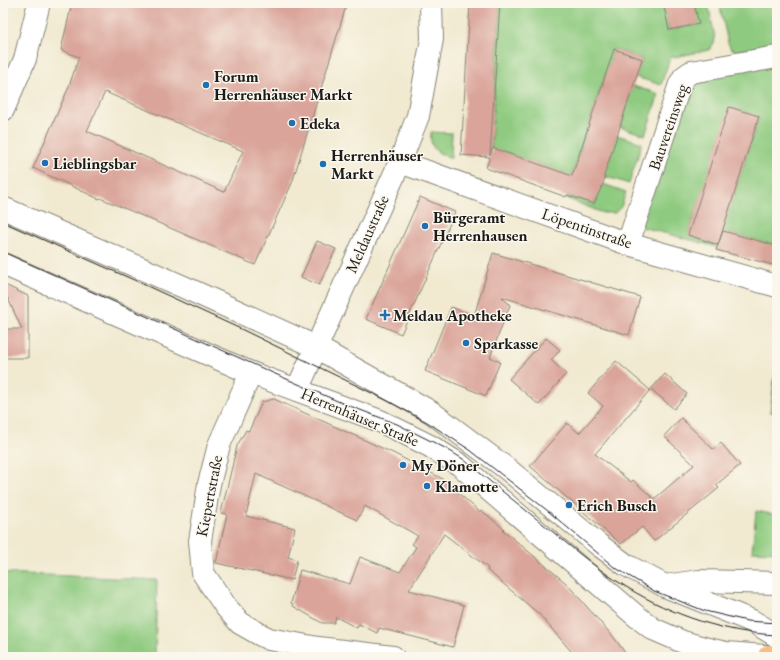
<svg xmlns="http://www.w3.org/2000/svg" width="780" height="660" viewBox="0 0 780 660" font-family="'EB Garamond',serif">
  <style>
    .green { fill: #8eca7f; stroke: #55734e }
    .building { fill: #daa49a; fill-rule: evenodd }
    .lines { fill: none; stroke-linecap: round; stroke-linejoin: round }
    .minor-casing { stroke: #868376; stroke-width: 24 }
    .tertiary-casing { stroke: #868376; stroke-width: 24 }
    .trunk-casing { stroke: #868376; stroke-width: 24 }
    .minor { stroke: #fff; stroke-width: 22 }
    .tertiary { stroke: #fff; stroke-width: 22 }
    .trunk { stroke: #f6be87; stroke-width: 22 }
    .tram { stroke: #1c1c1c; stroke-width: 1 }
    .poi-dot { fill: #1f6fb2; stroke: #fbf7ec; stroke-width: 1.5 }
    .labels { text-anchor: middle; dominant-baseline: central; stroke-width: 3; stroke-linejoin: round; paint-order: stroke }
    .poi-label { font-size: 16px; font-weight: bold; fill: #1c1c1c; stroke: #fbf7ec; text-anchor: start }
    .street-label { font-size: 16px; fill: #1c1c1c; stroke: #fbf7ec }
  </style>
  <rect width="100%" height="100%" fill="#fbf7ec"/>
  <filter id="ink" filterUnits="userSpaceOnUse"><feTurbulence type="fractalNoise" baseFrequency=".025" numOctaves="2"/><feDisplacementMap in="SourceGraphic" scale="8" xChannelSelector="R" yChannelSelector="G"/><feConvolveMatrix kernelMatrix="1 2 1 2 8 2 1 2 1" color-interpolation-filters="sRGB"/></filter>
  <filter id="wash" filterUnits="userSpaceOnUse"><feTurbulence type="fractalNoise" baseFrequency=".012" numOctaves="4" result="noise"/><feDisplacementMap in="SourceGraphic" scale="16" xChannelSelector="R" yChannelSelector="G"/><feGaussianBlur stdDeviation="0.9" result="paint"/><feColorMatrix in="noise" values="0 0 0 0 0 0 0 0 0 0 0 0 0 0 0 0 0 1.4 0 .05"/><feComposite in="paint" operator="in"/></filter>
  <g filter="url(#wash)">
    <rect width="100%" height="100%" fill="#f1ead1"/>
    <g class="green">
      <polygon points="500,3 663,3 669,30 698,24 694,3 708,3 715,38 714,43 709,50 670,58 661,85 636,77 642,59 614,49 570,181 567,174 491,148"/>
      <polygon points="719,3 777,3 777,43 738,51 731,49 728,43"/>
      <polygon points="777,57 777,246 722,231 759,117 730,107 688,235 718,245 717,247 634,225 680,84"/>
      <polygon points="633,86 659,94 645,135 620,127"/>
      <path d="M431 132 452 133 451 158C437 152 429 150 431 132Z"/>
      <polygon points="617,135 642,143 629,184 604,176"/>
      <polygon points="603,184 626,192 621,207 615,213 603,213 568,199 567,195 594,204 601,185"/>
      <polygon points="777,355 777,413 770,412"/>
      <polygon points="756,511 777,515 777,552 752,551"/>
      <polygon points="3,573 157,580 155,657 3,657"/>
    </g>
    <g id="blocks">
      <g class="building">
        <path d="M72 3H347L292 183 255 265 131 211 100 198 99 199 33 168 68 89 79 57 61 50ZM105 92 243 151 224 192 87 131Z"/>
        <polygon points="470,3 500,3 490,155 493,148 572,176 614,49 642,59 604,176 605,177 603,184 594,204 567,195 566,197 486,168 490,157 461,155"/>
        <polygon points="663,3 694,3 699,24 669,30"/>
        <polygon points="729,107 759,116 718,245 688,235"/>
        <polygon points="420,197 455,212 401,334 366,319"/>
        <polygon points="723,231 777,246 777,266 716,250"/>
        <polygon points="317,241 336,249 319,285 301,277"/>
        <polygon points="493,253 640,297 629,335 502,297 510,305 490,357 500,362 486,396 425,371 451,307 474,316"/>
        <polygon points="3,284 28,296 28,358 3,358 3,329 22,329 3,288"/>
        <polygon points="546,338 560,350 551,360 566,374 539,405 509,379"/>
        <polygon points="616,361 650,390 595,454 631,482 633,480 654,499 694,465 664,436 681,418 713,449 721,443 740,465 716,485 719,488 654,541 642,527 621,544 530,466 567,423 579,433 603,406 588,393"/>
        <polygon points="665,374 687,394 674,409 651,389"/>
        <polygon points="274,399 393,453 441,478 480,512 481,510 504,529 503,530 566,583 615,639 628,657 576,657 539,614 487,570 488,568 444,534 409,590 464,605 453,647 379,628 377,633 359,624 357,628 336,617 334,623 322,623 293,606 293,604 291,603 300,570 350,584 360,557 400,572 416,547 412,544 418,536 365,506 357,520 256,474 246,516 295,528 288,557 297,560 292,580 216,563 227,514 221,513 237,446 246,430 249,431 262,402"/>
      </g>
    </g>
  </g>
  <g filter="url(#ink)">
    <use href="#blocks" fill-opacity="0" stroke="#868376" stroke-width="1"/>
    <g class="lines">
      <g class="minor-casing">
        <g id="minor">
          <polyline points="3,110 25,59 39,3"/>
          <polyline points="400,162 628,244 777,286"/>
          <polyline points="628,244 680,84 684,77 691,72 777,57"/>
          <polyline points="251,373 219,445 209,484 200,541 203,573 226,607 240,623 261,635 269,639 318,648 393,657"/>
          <polyline points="297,390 400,162 418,116 432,39 431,3"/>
        </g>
      </g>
      <g class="tertiary-casing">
        <g id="tertiary">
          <polyline points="3,208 186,288 316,347 344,363 431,412 506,468 599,545 626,565 665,586 752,621 777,636"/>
          <polyline points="3,264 251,373 380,421 430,446 460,465 635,615 653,629 683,642 708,649 726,653 777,657"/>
          <polyline points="665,586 699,581 777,583"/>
        </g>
      </g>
      <g class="trunk-casing">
        <polyline id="trunk" points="769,657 769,656"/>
      </g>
      <use href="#minor" class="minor"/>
      <use href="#tertiary" class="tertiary"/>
      <use href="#trunk" class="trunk"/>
      <g class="tram">
        <polyline points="3,222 134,280 243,330 386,400 427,422 470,450 548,511 614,567 654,591 705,611 747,621 777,623"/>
        <path d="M3 252 273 373 342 403 397 424 445 448 463 459C493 484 523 508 553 532 577 552 601 572 628 588 672 615 725 633 777 635"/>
      </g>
    </g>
  </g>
  <g class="poi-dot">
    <circle cx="206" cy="85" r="4"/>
    <circle cx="292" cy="123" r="4"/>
    <circle cx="45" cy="163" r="4"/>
    <circle cx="323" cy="164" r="4"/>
    <circle cx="425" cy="226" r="4"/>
    <path d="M383 309h4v4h4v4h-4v4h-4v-4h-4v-4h4z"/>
    <circle cx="466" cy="343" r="4"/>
    <circle cx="403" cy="465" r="4"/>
    <circle cx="427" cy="486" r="4"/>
    <circle cx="569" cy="505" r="4"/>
  </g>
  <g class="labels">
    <g class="poi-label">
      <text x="214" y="76">Forum<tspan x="214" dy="18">Herrenhäuser Markt</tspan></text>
      <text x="300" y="123">Edeka</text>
      <text x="331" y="155">Herrenhäuser<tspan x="331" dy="18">Markt</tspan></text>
      <text x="53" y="163">Lieblingsbar</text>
      <text x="433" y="217">Bürgeramt<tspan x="433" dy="18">Herrenhausen</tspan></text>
      <text x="393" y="315">Meldau Apotheke</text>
      <text x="474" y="343">Sparkasse</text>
      <text x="411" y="465">My Döner</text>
      <text x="435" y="486">Klamotte</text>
      <text x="577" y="505">Erich Busch</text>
    </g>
    <g class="street-label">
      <text transform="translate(668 127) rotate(-71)">Bauvereinsweg</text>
      <text transform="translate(587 228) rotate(19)">Löpentinstraße</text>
      <text transform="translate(367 234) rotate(-66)">Meldaustraße</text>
      <text transform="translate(360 417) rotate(23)">Herrenhäuser Straße</text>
      <text transform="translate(209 496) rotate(-79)">Kiepertstraße</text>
    </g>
  </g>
  <rect width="780" height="660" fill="none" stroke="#fbf7ec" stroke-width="16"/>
</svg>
